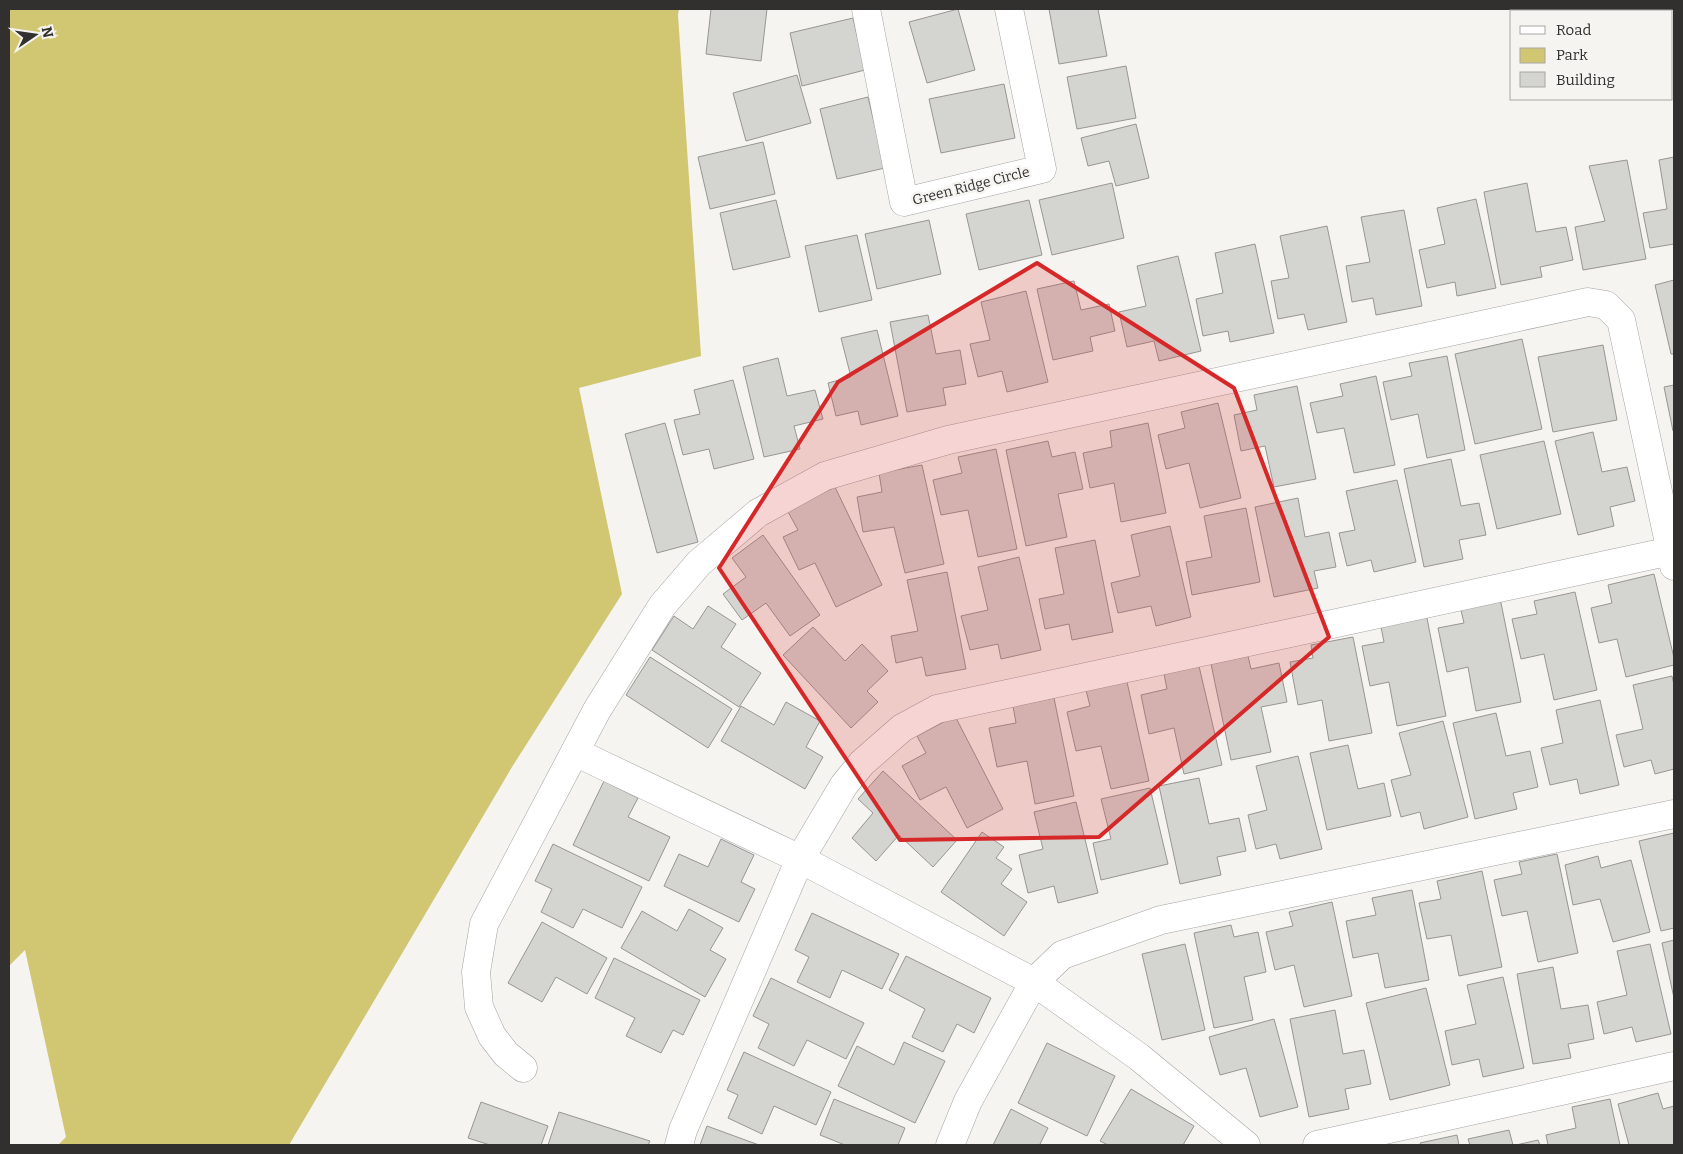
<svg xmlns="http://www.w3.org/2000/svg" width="1683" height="1154" viewBox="0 0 1683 1154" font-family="Bitter,serif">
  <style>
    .green { fill: #d1c671 }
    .building { fill: #d4d4d1; stroke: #979693 }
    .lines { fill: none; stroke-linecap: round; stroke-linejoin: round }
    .minor-casing { stroke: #a3a3a0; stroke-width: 29 }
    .minor { stroke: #fff; stroke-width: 28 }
    .marked { fill: #d62828; fill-opacity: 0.2; stroke: #d62828; stroke-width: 4; stroke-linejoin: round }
    .labels { text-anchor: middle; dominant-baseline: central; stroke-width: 5; stroke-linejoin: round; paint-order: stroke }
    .street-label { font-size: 14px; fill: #31302f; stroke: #f5f4f1 }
  </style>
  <rect width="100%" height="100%" fill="#f5f4f1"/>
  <polygon class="green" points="9,9 679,9 678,15 701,356 579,388 622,594 512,767 289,1145 58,1145 66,1137 25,950 9,966"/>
  <g class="building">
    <polygon points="711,9 767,9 761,61 706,54"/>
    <polygon points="958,9 975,70 927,83 909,22"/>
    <polygon points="1049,9 1098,9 1107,56 1059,64"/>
    <polygon points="853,18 865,70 802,86 790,33"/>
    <polygon points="1126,66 1136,118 1077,129 1067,77"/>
    <polygon points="797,75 811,123 746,141 733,93"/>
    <polygon points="1004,84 1015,138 941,153 929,99"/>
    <polygon points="868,97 885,168 837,179 820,109"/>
    <polygon points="1136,124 1149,178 1116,186 1109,161 1088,166 1081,138"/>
    <polygon points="763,142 775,194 710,209 698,157"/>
    <polygon points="1674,157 1674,244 1650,248 1643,213 1667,209 1659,160"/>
    <polygon points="1627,160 1646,259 1583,270 1575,227 1605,221 1589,166"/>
    <polygon points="1112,183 1124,238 1052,255 1039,200"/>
    <polygon points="1527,183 1536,232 1566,227 1573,260 1540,267 1542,277 1501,285 1484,192"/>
    <polygon points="1476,199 1496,288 1457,296 1455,282 1427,288 1419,250 1445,244 1437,208"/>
    <polygon points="776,200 790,257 733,270 720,213"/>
    <polygon points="1029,200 1042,255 979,270 966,214"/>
    <polygon points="1404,210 1422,306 1376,315 1373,298 1352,302 1346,266 1370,262 1361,217"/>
    <polygon points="929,220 941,274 877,289 865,234"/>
    <polygon points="1327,226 1347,322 1308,330 1304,314 1278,319 1271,281 1289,278 1280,236"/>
    <polygon points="857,235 872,300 819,312 805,246"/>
    <polygon points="1255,244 1274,333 1230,342 1228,331 1203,336 1196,299 1223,293 1215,253"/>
    <polygon points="1178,256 1201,351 1159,361 1154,341 1127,347 1119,312 1146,306 1137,266"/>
    <polygon points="1674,280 1674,354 1671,354 1655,285"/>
    <polygon points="1074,281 1081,310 1109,304 1115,331 1090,337 1093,351 1053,360 1037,289"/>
    <polygon points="1026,291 1048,382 1007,392 1002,371 978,377 970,344 990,340 981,302"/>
    <polygon points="928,315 936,354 960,350 966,384 943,388 946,405 907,412 890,322"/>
    <polygon points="877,330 898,416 861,425 858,411 836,416 828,383 851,377 841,338"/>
    <polygon points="1522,339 1542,429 1475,444 1455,354"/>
    <polygon points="1603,345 1617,420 1553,432 1538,357"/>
    <polygon points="1447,356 1465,450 1427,458 1418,414 1391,420 1383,382 1412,376 1409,363"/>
    <polygon points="778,358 787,396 815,390 823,419 794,426 800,449 764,457 743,367"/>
    <polygon points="1376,376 1395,465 1354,473 1344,428 1317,433 1310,403 1343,396 1340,384"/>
    <polygon points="733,380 754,459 714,469 709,449 683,455 674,420 700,414 694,390"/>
    <polygon points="1674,385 1674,431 1673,431 1664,387"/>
    <polygon points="1297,386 1316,479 1274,487 1265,446 1241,451 1234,415 1257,410 1254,395"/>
    <polygon points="1218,403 1241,498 1200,508 1189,463 1166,469 1158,435 1185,428 1181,412"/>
    <polygon points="665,423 698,542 657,553 625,434"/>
    <polygon points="1148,423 1166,513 1121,522 1114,483 1090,488 1083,453 1112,447 1110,431"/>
    <polygon points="1593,432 1602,472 1627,467 1635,501 1610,507 1614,526 1578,535 1555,441"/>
    <polygon points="1048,441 1052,457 1075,452 1083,489 1058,494 1067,537 1026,546 1006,450"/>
    <polygon points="1544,441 1561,514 1497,529 1480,455"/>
    <polygon points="996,449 1017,549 978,557 968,510 941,515 933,480 962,473 958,457"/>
    <polygon points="1451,459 1461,506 1479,503 1486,535 1459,540 1463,559 1424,567 1404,469"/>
    <polygon points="922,465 944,564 905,573 894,527 863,532 857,497 882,492 879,473"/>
    <polygon points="1397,480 1416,562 1374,572 1371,560 1347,566 1339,533 1355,530 1346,491"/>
    <polygon points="835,487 882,585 836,607 815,563 799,570 783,537 798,530 787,510"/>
    <polygon points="1298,498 1305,537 1329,532 1336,567 1314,571 1318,588 1274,597 1255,507"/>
    <polygon points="1246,508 1260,582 1192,595 1186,562 1212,557 1204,516"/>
    <polygon points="1170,526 1191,617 1156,626 1151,606 1118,613 1111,583 1140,576 1131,535"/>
    <polygon points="763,535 820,615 790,636 766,603 742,620 723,594 746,577 732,558"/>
    <polygon points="1095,540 1113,632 1072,640 1069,624 1045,629 1039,599 1064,594 1055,548"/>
    <polygon points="1019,557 1041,650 1001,659 998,644 970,650 961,616 988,610 978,567"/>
    <polygon points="947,572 966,669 926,676 922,657 896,663 891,636 918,631 907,580"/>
    <polygon points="1654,574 1674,658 1674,665 1626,677 1617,639 1599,643 1591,608 1612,603 1608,585"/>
    <polygon points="1575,592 1597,690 1554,700 1544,654 1521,659 1512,619 1537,614 1534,601"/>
    <polygon points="1500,598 1521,702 1476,711 1468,667 1447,672 1438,628 1464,623 1460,606"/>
    <polygon points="708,606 736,624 721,647 761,673 739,707 652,650 674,616 693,629"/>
    <polygon points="1426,613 1446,716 1397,726 1389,682 1370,686 1362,646 1384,642 1380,622"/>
    <polygon points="813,627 845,661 862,644 888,671 867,691 878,702 851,728 783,655"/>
    <polygon points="1353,637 1372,733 1329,741 1322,700 1298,705 1290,662 1313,658 1311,645"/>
    <polygon points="1248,656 1251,669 1279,663 1287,702 1261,707 1271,752 1231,760 1211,664"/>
    <polygon points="650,657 732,709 708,748 626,695"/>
    <polygon points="1199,666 1222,765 1184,774 1174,728 1149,734 1141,695 1167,689 1164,674"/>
    <polygon points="1672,676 1674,685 1674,769 1655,774 1651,760 1624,767 1616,735 1643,729 1633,685"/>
    <polygon points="1127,682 1149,781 1111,789 1101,746 1076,751 1067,712 1090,706 1086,690"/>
    <polygon points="1054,698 1074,796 1035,804 1027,761 997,767 989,728 1016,723 1013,706"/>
    <polygon points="1600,700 1619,785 1580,794 1577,779 1550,785 1541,748 1563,743 1556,710"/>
    <polygon points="786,702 820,721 806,747 823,757 805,789 721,741 741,706 774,725"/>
    <polygon points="1496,713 1506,756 1530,751 1538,787 1513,793 1517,809 1475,819 1453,723"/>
    <polygon points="955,716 1003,809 967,828 946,787 920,800 902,766 926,753 917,736"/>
    <polygon points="1443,721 1468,817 1424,829 1420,812 1401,817 1391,780 1411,775 1399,733"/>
    <polygon points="1348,745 1358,789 1384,783 1391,816 1327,830 1310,753"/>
    <polygon points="1298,756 1322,849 1280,859 1276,844 1256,849 1248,815 1267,810 1256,766"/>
    <polygon points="883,771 957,840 933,867 899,835 876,861 852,838 873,813 858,799"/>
    <polygon points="1199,778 1209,824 1239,818 1246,851 1217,857 1221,875 1180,884 1159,786"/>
    <polygon points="604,781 638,798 628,817 670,837 649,881 573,845"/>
    <polygon points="1150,788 1168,864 1101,880 1093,843 1111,839 1101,799"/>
    <polygon points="1076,802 1098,893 1058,903 1054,886 1028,893 1019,855 1043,849 1034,812"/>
    <polygon points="982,832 1004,847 996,858 1012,869 1001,884 1027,902 1004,936 941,892"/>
    <polygon points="1674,833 1674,928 1661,931 1639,841"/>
    <polygon points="721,839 754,855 741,882 755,889 739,922 664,886 679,854 708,867"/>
    <polygon points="553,844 642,887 622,928 583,909 573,928 541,912 552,889 535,881"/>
    <polygon points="1557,854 1578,953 1538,962 1527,911 1502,916 1494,880 1522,874 1519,862"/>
    <polygon points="1598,856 1601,868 1631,860 1650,932 1613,942 1600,899 1573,905 1565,865"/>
    <polygon points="1482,871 1502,967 1459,976 1451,935 1427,939 1419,903 1441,899 1437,881"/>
    <polygon points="1412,890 1429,980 1385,988 1378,953 1353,958 1346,921 1376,915 1372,898"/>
    <polygon points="1332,902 1352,996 1304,1007 1294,965 1275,970 1266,932 1293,926 1289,912"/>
    <polygon points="689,909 723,928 710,950 726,959 705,997 621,948 642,911 677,931"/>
    <polygon points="812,913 899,954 882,989 842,970 830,998 797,982 809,957 795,950"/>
    <polygon points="542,922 607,958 587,994 556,977 542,1002 508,983"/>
    <polygon points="1231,925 1234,937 1258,932 1266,972 1244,977 1253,1020 1214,1028 1194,933"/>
    <polygon points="1674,940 1674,998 1662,943"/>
    <polygon points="1185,944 1205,1030 1162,1040 1142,954"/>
    <polygon points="1650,944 1671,1034 1636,1042 1632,1027 1604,1034 1597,1002 1627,995 1617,951"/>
    <polygon points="906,956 991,998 974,1033 957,1024 943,1052 912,1037 925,1009 889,990"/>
    <polygon points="614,958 700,1000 683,1035 673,1030 661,1053 626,1036 635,1018 595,998"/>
    <polygon points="1553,967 1561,1009 1588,1005 1594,1039 1568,1044 1571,1058 1533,1064 1517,974"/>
    <polygon points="1503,977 1524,1068 1483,1077 1479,1059 1452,1065 1445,1031 1476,1024 1467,985"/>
    <polygon points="771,978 864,1023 846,1059 807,1040 794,1066 758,1048 769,1024 753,1016"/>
    <polygon points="1426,988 1450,1085 1390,1100 1366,1003"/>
    <polygon points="1335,1010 1343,1054 1364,1050 1371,1084 1345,1089 1349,1109 1309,1117 1290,1019"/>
    <polygon points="1274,1019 1298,1107 1260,1117 1246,1068 1220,1075 1209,1037"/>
    <polygon points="904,1042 945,1061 915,1123 838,1086 857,1046 894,1065"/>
    <polygon points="1047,1043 1115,1076 1087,1136 1018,1103"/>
    <polygon points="744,1052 831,1092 816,1125 774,1106 762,1134 728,1118 738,1095 727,1090"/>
    <polygon points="1131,1089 1194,1126 1183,1145 1108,1145 1100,1141"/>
    <polygon points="1658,1093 1663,1109 1674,1106 1674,1145 1629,1145 1618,1104"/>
    <polygon points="834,1099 905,1128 898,1145 845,1145 820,1135"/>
    <polygon points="1610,1099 1620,1145 1548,1145 1546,1135 1576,1128 1572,1107"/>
    <polygon points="481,1102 548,1126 541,1145 490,1145 468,1138"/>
    <polygon points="1011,1109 1048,1128 1040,1144 1042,1145 993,1145"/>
    <polygon points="559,1112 650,1141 648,1145 548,1145"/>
    <polygon points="707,1126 759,1145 700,1145"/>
    <polygon points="1509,1130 1513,1145 1470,1145 1468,1139"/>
    <polygon points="1457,1135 1459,1145 1421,1145 1420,1143"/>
    <polygon points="1538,1140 1540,1145 1516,1145"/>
  </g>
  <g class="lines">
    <g class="minor-casing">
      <g id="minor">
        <polyline points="866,9 904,202 1042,169 1009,9"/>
        <polyline points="575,752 800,859 1034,982 1139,1057 1246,1145"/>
        <polyline points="523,1068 506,1054 492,1036 479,1007 476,972 484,924 597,710 662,606 699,563 758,513 825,476 948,440 1588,302 1606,305 1621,320 1674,566"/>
        <polyline points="679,1145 683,1130 800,859 844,785 862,763 902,728 937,709 1671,551"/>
        <polyline points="950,1145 968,1101 1034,982 1062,955 1161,920 1674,814"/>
        <polyline points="1317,1145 1674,1066"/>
      </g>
    </g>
    <use href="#minor" class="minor"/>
  </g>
  <path class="marked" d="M1037 263 1234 388 1329 637 1099 837 900 840 719 568 838 382Z"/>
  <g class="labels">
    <g class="street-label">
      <text transform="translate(971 186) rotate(-14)">Green Ridge Circle</text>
    </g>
  </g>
  <rect width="1683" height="1154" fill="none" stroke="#31302f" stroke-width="20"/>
  <rect x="1510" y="10" width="162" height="90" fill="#f5f4f1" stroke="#a7a6a3"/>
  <rect x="1520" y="26" width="25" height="8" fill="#ffffff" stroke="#a7a6a3"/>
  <text x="1556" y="35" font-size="15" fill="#31302f">Road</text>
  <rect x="1520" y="48" width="25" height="15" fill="#d1c671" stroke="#a7a6a3"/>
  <text x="1556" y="60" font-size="15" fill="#31302f">Park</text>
  <rect x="1520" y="72" width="25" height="15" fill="#d4d4d1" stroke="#a7a6a3"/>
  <text x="1556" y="85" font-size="15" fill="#31302f">Building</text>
  <g transform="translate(35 35) rotate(77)" stroke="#f5f4f1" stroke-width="4" paint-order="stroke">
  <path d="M0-4L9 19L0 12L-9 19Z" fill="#31302f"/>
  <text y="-8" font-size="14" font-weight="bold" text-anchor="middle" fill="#31302f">N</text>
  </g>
</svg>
